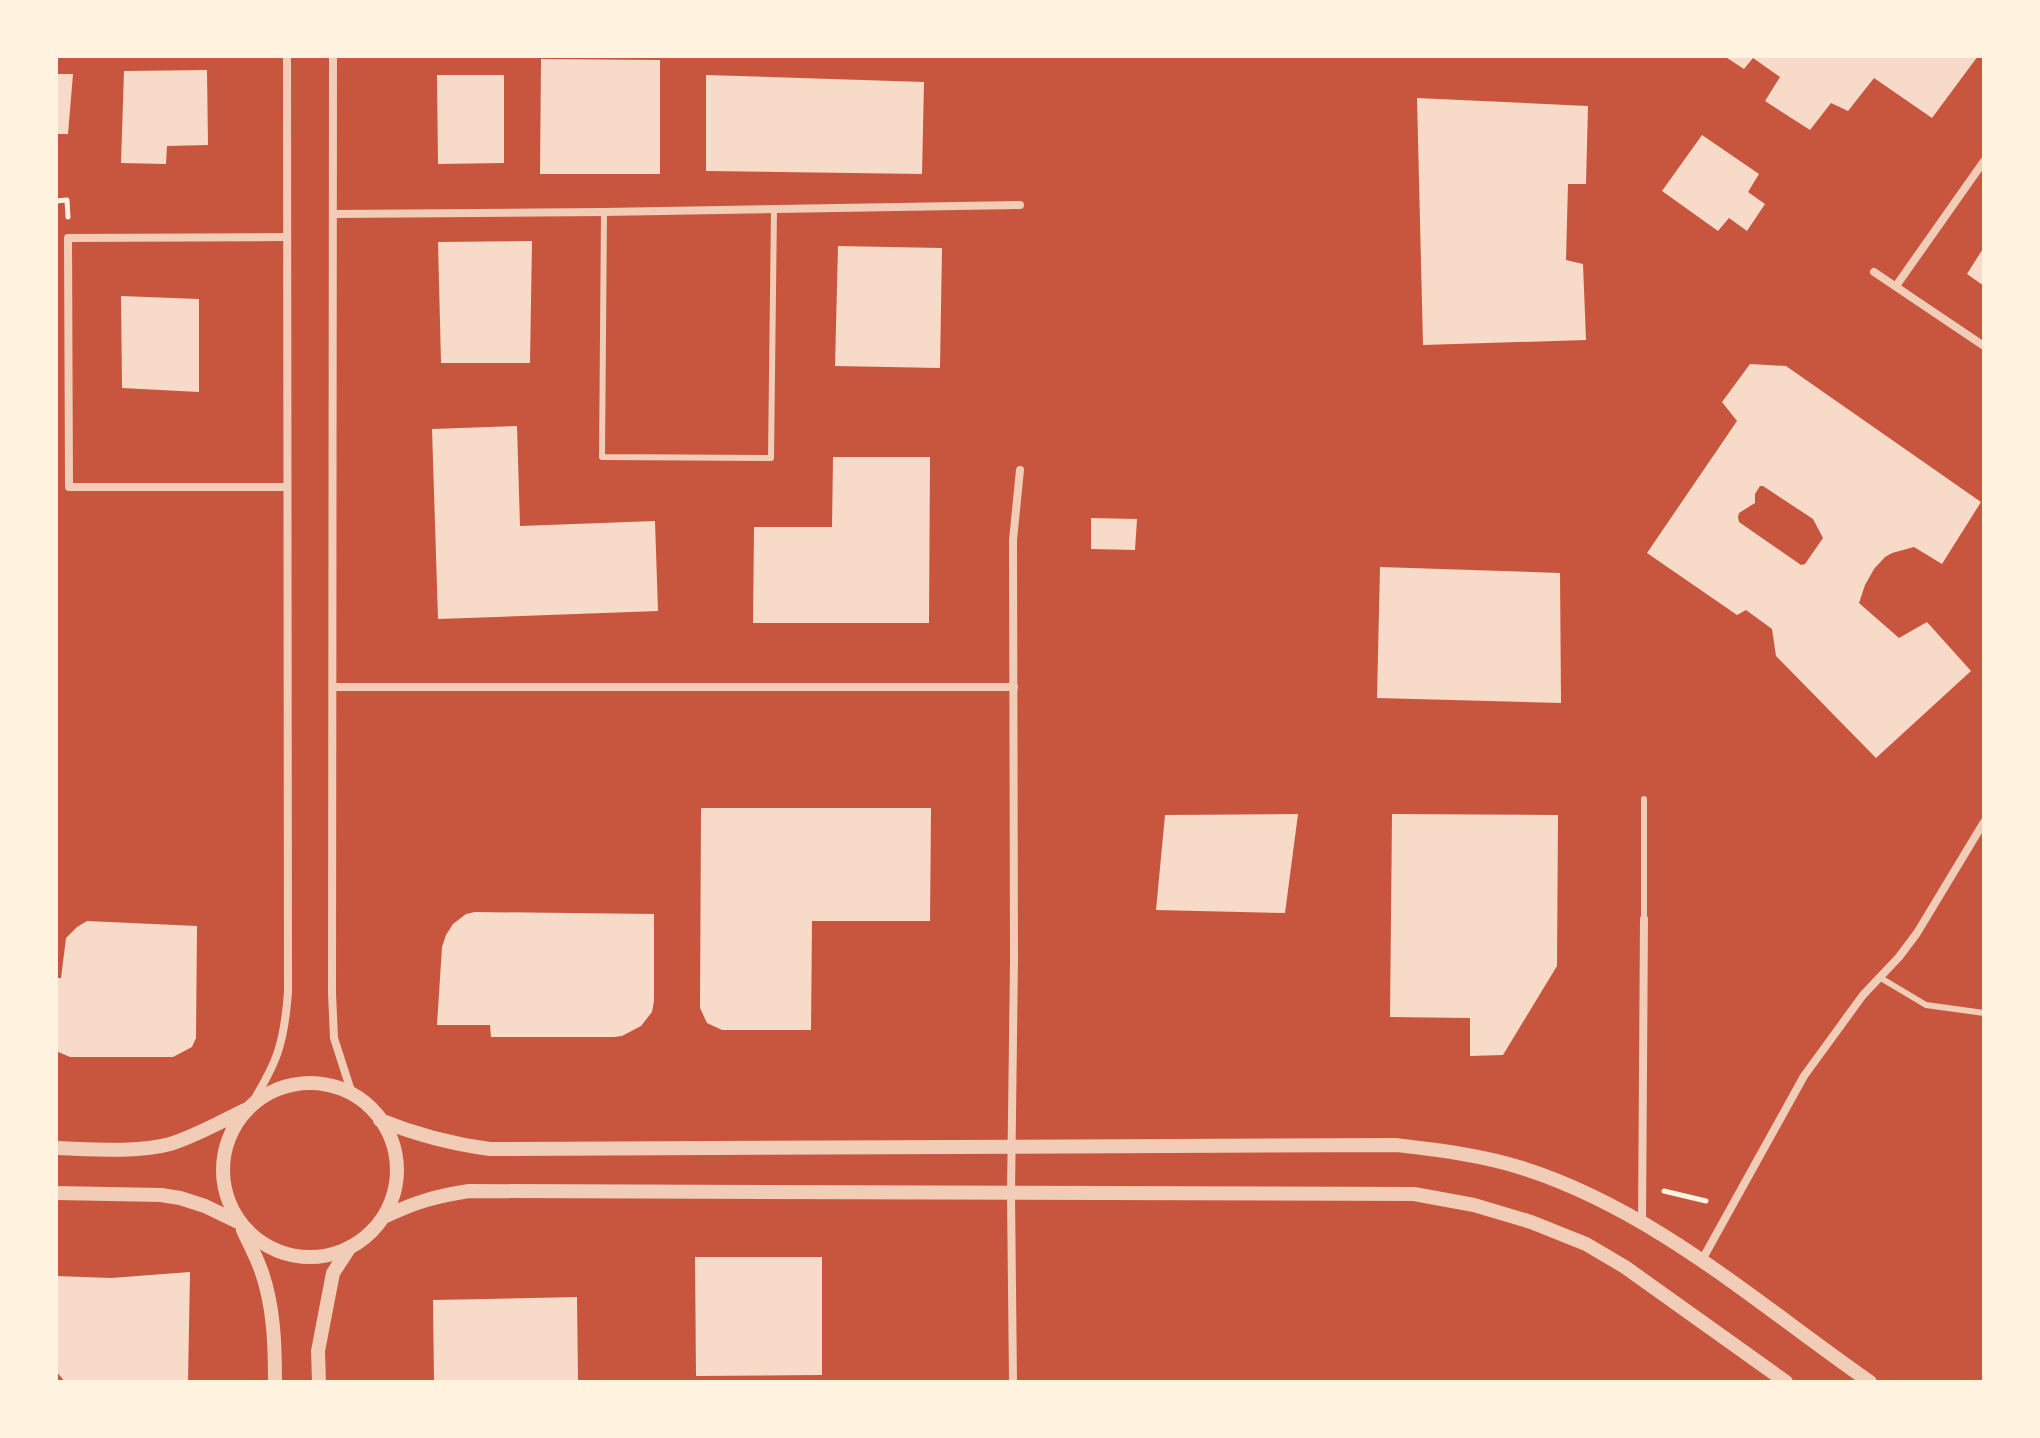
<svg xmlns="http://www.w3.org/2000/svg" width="2040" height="1438" viewBox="0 0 2040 1438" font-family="Barlow,sans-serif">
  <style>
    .building { fill: #f7dbc8; fill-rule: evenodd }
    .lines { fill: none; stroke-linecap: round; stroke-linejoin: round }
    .path { stroke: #fff3e0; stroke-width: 5 }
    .service { stroke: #f1ccb7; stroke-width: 6 }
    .minor { stroke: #f1ccb7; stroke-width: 8 }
    .tertiary { stroke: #f1ccb7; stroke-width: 14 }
  </style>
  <rect width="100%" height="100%" fill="#c8553d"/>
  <g class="building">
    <polygon points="1724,56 1978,56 1932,118 1874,78 1848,111 1831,103 1810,130 1765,101 1780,77 1753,58 1744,69"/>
    <polygon points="541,59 660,60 660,174 540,174"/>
    <polygon points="207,70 208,145 167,146 166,164 121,163 124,71"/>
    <polygon points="56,74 73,74 68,134 56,134"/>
    <polygon points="437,75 504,75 504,163 438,164"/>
    <polygon points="706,75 924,82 922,174 706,171"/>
    <polygon points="1417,98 1588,106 1586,184 1568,184 1566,260 1583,264 1586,340 1423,345"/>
    <polygon points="1702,135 1759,174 1748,192 1765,204 1747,231 1729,218 1718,231 1662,191"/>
    <polygon points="532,241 530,363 441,363 438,242"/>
    <polygon points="838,246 942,248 940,368 835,366"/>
    <polygon points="1984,247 1984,286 1967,274"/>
    <polygon points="121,296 199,299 199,392 122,388"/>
    <path d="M1750 364 1786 366 1981 502 1942 564 1914 547 1892 553 1885 557 1874 569 1865 585 1859 603 1899 638 1927 622 1971 671 1876 758 1776 656 1772 629 1746 610 1737 615 1647 553 1737 421 1722 402ZM1760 486H1763L1813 519 1823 538 1805 564 1801 565 1739 522 1738 517 1739 513 1755 503V494Z"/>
    <polygon points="517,426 520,526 655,521 658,611 438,619 432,429"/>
    <polygon points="833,457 930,457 929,623 753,623 754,527 832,527"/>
    <polygon points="1091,518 1137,519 1135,550 1091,549"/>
    <polygon points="1380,567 1560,573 1561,703 1377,698"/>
    <polygon points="701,808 931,808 930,921 812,921 811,1030 722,1030 707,1023 700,1008"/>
    <polygon points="1298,814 1285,913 1156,910 1165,815"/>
    <polygon points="1392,814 1558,815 1557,966 1503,1055 1470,1056 1470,1018 1390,1017"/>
    <polygon points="475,912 654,914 654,1001 652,1012 641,1026 622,1036 614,1037 491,1037 490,1025 437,1025 442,947 446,935 453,924 466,914"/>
    <polygon points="87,921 197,926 196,1038 192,1047 173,1057 70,1057 56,1051 56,978 61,978 66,938 77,927"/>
    <polygon points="695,1257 822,1257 822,1375 696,1376"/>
    <polygon points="190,1272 188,1382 65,1382 56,1371 56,1276 111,1278"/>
    <polygon points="577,1297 578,1382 434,1382 433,1300"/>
  </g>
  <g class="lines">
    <g class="path">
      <polyline points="56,201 67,200 68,217"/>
      <polyline points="1664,1191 1706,1201"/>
    </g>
    <g class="service">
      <polyline points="604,212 602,457 771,458 774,209"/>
      <polyline points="1644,799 1644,919"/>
      <polyline points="1879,977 1926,1005 1984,1013"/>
    </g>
    <g class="minor">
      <polyline points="333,56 332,993 334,1038 352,1094"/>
      <polyline points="334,214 604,212 1020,205"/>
      <polyline points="1874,272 1984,346"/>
      <polyline points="1896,286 1984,161"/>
      <polyline points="287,487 69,487 68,238 287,237"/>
      <polyline points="333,687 1014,687"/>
      <path d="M249 1108C277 1063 284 1045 288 992L287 56"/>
      <polyline points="1642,1223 1644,919"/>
      <polyline points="1702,1260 1804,1076 1863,995 1899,957 1917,933 1984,822"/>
      <polyline points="1013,1382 1011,1194 1014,960 1013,540 1020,470"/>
    </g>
    <g class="tertiary">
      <circle cx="310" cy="1170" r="87"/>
      <path d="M380 1120C417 1135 451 1144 490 1149L1396 1145C1438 1150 1482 1155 1522 1168 1654 1210 1759 1305 1870 1382"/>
      <path d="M56 1148C90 1149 138 1153 170 1144 196 1136 220 1122 245 1110"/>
      <polyline points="56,1193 161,1195 180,1198 205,1206 238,1222"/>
      <path d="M386 1216C416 1202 436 1196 469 1191L1414 1194 1474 1205 1531 1222 1586 1244 1625 1267 1786 1382"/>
      <path d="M243 1230C249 1243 256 1256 261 1270 274 1306 275 1345 275 1382"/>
      <polyline points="319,1382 318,1351 333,1273 350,1247"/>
    </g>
  </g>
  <rect width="2040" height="1438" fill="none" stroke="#fff3e0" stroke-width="116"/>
</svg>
